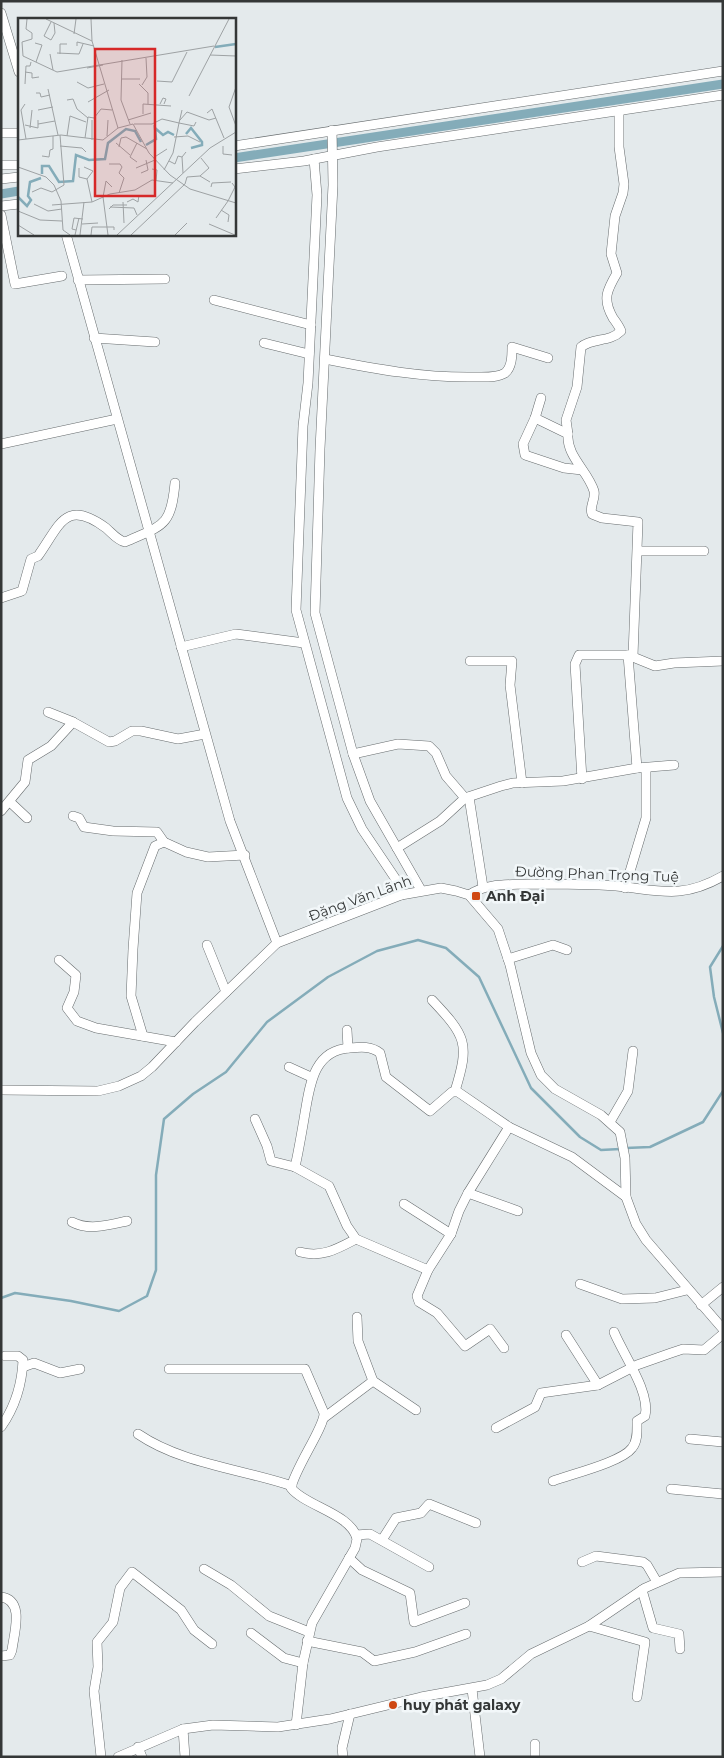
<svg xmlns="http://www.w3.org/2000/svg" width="724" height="1758" viewBox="0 0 724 1758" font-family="Montserrat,sans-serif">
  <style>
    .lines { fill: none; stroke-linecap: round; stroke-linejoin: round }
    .stream { stroke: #84acb9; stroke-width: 2.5 }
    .canal { stroke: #84acb9; stroke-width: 9 }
    .street-casing { stroke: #676c6e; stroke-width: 10 }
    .street { stroke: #fff; stroke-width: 9 }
    .poi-dot { fill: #cf4813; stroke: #f2f7f9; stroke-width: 2 }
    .labels { text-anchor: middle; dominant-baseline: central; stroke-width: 5; stroke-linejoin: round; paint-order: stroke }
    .street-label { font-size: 14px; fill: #343737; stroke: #f2f7f9 }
    .poi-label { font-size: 14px; font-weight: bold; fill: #343737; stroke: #f2f7f9; text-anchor: start }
    .inset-river { fill: none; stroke: #84acb9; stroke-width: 2.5 }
    .inset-road { fill: none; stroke: #9ea2a4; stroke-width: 1 }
    .view { fill: #d62828; fill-opacity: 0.15; stroke: #d62828; stroke-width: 2.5 }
    .inset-edge { fill: none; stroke: #343737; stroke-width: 2.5 }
  </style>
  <rect width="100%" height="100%" fill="#e4eaec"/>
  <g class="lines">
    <g class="stream">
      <polyline points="723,946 710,967 714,997 723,1033"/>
      <polyline points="626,1148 650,1147 703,1122 723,1091"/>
      <polyline points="1,1298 15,1293 71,1301 119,1311 147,1296 156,1270 156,1175 164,1119 193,1094 226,1072 267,1022 328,977 377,951 418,940 446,948 479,977 531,1088 580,1137 601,1150 620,1149"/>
    </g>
    <g class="canal">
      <polyline points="234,158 723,84"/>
      <polyline points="1,194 19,191"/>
    </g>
    <g class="street-casing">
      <g id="street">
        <polyline points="1,13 19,72"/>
        <polyline points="332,130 333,185 320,449 315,613 353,754 370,801 421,890"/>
        <polyline points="1,133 19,133"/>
        <polyline points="234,146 723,71"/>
        <polyline points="314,159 317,195 308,383 303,426 296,610 347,798 362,829 395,878 401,895"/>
        <polyline points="1,165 19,165"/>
        <polyline points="234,169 304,161 377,147 723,95"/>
        <polyline points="1,179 19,177"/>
        <polyline points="1,206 19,204"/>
        <polyline points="1,215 15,284 62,276"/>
        <polyline points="66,234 230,821 277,943"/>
        <polyline points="78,280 165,279"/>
        <polyline points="214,300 311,325"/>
        <polyline points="94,338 155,342"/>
        <polyline points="264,343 309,354"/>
        <path d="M325 359C375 369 424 378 475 377 484 377 497 378 505 373 512 367 512 356 512 347L548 358"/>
        <polyline points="541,398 535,418 523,444 525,455 564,468 582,470"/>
        <path d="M535 418 568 434C566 456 588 471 594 491 596 499 589 506 592 514L602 518 638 522 633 656"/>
        <path d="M568 434 566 420 577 387 581 347C593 337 609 343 621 331 619 326 616 322 613 318 602 299 607 290 617 273L611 254 615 216 623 193 624 184 619 147V111"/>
        <polyline points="1,444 117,419"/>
        <polyline points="638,551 704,551"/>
        <path d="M1 598 22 591 31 559 38 556C60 525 65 498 106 528 112 533 117 540 125 542 163 525 171 527 175 483"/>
        <polyline points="181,647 236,634 304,643"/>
        <polyline points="628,655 637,768"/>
        <polyline points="470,661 512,661 510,685 522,783"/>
        <polyline points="48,712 73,722"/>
        <polyline points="353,754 398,744 429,746 436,753 446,776 465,798"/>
        <polyline points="582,779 575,664 579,655 628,655 655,666 674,663 723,661"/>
        <polyline points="469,797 483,887"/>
        <polyline points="10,802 27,818"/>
        <polyline points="1,811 25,782 28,760 51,746 73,722 109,742 115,741 132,731 141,731 178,739 205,734"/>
        <polyline points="73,816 79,818 84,827 113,831 157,832 164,842 186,852 208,857 245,855"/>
        <polyline points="397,848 440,821 465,798 501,786 513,783 563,781 637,768 674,765"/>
        <polyline points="625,888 646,818 646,768"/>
        <path d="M469 895C486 883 508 885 528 884 557 884 587 884 616 886 659 890 681 900 723 876"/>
        <polyline points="207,945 226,992"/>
        <polyline points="508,959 553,945 567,950"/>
        <polyline points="59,960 76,975 74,992 67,1008 77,1021 96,1028 176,1042"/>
        <path d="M432 1000C466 1036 470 1043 455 1091"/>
        <polyline points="347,1030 348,1048"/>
        <polyline points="143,1036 131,996 133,949 137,893 155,846 164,842"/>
        <polyline points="289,1067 311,1077"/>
        <polyline points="1,1090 98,1091 119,1086 141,1076 152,1067 195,1022 277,943 401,895 441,888 456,891 469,895 498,929 510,965 531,1053 541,1075 555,1089 601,1115 620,1132 625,1158 626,1197 636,1224 646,1240 723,1329"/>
        <polyline points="255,1119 267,1146 271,1161 295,1167 329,1186 347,1226 356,1239 428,1270"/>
        <polyline points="610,1122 628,1091 633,1051"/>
        <path d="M295 1167C299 1149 302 1131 305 1113 310 1084 314 1050 350 1048 361 1047 371 1046 380 1053L386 1077 430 1111 452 1092H458L509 1127 572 1157 626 1197"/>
        <polyline points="468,1193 518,1211"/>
        <polyline points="404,1204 451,1234"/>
        <path d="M72 1222C89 1231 109 1225 127 1221"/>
        <path d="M300 1252C322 1258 337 1249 356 1239"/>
        <polyline points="580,1284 622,1299 655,1298 687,1290"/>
        <polyline points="701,1305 723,1287"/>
        <polyline points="357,1317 358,1341 373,1381"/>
        <polyline points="566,1335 598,1385"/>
        <polyline points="504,1348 490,1329 465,1346 437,1313 419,1302 417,1296 428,1270 451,1234 459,1211 468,1193 509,1127"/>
        <polyline points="23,1367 34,1363 60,1373 80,1369"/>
        <path d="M169 1369H305L324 1413C325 1426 295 1468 291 1488 305 1506 352 1514 357 1539L355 1548 312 1623 303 1663 296 1725"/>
        <polyline points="325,1417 373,1381 416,1410"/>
        <path d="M1 1427C15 1407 22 1385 23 1360L18 1356H5"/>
        <polyline points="496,1428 535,1407 541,1393 598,1385 637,1365 671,1353 683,1349 704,1350 723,1334"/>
        <path d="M138 1434C182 1464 242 1469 292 1486"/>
        <polyline points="690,1439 723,1442"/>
        <path d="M553 1481C572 1474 622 1462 632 1448 638 1441 637 1430 637 1421L645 1416C651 1393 623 1354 614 1332"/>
        <polyline points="671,1489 723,1494"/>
        <polyline points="356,1535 370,1534 429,1567"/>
        <polyline points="382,1540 396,1518 421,1513 429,1504 476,1523"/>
        <polyline points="349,1558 362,1570 410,1593 414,1622 465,1603"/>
        <polyline points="582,1562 596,1556 643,1562 647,1565 657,1582"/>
        <polyline points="204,1569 231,1585 269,1616 309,1632"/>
        <polyline points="642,1590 653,1628 679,1634 680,1649"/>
        <path d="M1 1597C25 1600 14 1633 12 1650L10 1655 1 1656"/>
        <polyline points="589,1626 645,1642 637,1697"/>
        <polyline points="251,1633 284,1658 303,1663"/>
        <polyline points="307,1641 362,1652 374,1661 415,1652 466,1634"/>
        <polyline points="472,1689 480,1757"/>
        <polyline points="183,1729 185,1757"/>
        <polyline points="138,1747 142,1757"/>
        <polyline points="101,1757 94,1691 98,1667 97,1642 113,1622 120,1588 132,1572 181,1610 194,1630 212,1644"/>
        <polyline points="118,1757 183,1729 213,1725 278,1727 330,1719 421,1697 487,1685 501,1679 531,1654 589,1626 645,1588 679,1573 723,1572"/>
        <polyline points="343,1757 342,1748 350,1714"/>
        <polyline points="535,1757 535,1744"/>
      </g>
    </g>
    <use href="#street" class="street"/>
  </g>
  <g class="poi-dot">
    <rect x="471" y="891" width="10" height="10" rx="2.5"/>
    <circle cx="393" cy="1705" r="5"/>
  </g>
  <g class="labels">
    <g class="street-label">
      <text transform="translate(597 874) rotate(2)">Đường Phan Trọng Tuệ</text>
      <text transform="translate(360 898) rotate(-20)">Đặng Văn Lãnh</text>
    </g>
    <g class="poi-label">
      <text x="486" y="896">Anh Đại</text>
      <text x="403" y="1705">huy phát galaxy</text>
    </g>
  </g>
  <g transform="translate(18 18)">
    <rect width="218" height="218" fill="#e4eaec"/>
    <path class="inset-river" d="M197 29 218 26M168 116 173 110 184 124V127L173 130M128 127 138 121 137 110 145 117 150 114 156 117M24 156V148H31L41 164 55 163 58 137 71 142 87 141 90 125 108 111 117 113 123 124M0 179 9 188 13 182 10 178 12 164 23 160"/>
    <path class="inset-road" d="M9 1 8 11 14 15V21L4 24 5 38 39 54 196 28M28 1 74 23M73 1 74 23 100 110M33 4 26 18 33 22 37 15 36 5M56 16 58 1M17 25 24 27 18 44M59 28V24L76 28M39 35 61 36 65 26M32 36 35 52M42 36V26H49M192 37 218 38M104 42 103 82 112 106M69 50 85 47M7 54 14 55V60L21 59M104 61H122M139 63 154 64 169 34M59 64 70 70 86 66M7 66 8 48H12L13 44M121 66 130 75V86M124 67 129 59 128 40M218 69 211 89 218 108M30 71 40 117M18 75H22L23 79 32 77M171 78 211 1M49 82 55 81 59 91 70 100M70 84 91 72M7 86 3 92 8 121M142 86 145 80 148 81 146 86M20 92 35 89M164 92 161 105 176 108 178 104M189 95 194 91 206 120M125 96V86L153 88M74 102V122M110 102 133 95M162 102 169 94 191 102 198 100M20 106 37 103M116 106H134L144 101 161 105 155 135 146 152M7 107 20 110V102M12 110 14 92M49 118 52 98 68 104M89 118 90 102M156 119 170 118 182 124M67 120 70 99 76 100 83 91 94 92M0 122 43 117 85 122 100 110 115 106 131 135 152 157 172 171 218 185M98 125 112 137M42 128 64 130 68 134M205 128V136L214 137M101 129 103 120 108 119 129 131M24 138 31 139 32 132 35 131V118M135 140 149 131M151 143 157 146 160 138 164 139M119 144 112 139 119 125M91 146H102L104 149 101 155 106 160 101 175M0 149 28 159 36 167 43 183 45 212 52 217M66 149 75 153 69 161 74 184M61 150V159L69 161M118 150 137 142M134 151 139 152 138 163M123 155 130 152 128 142M165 155 164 139 168 134M182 158 191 150 183 140M193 169 194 165 213 164M14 174 23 170 34 174 46 167 42 117M85 179 90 217M85 179 88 163 94 169M210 183 217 169 214 165M105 184 106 205M109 184 115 181 120 184 121 177M16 186 30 193 44 191M34 187 74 184 92 176 117 172 134 162 155 165M92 189 116 190 119 197M91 191 95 187H109M203 192 211 197 210 204M0 193 22 202 44 203M198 200 210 183M64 206 80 205M191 206 217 217M0 207 16 217M58 212 54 211 56 200 65 201M57 217 61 200M62 217 66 184M73 217 74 209H96V212M99 217 192 130 218 114M113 217 167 166 169 159 182 158 192 164M157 217 169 205"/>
    <path class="view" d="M77 31H137V178H77Z"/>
    <rect width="218" height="218" class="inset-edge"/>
  </g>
  <rect width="724" height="1758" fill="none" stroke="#343737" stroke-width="5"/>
</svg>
